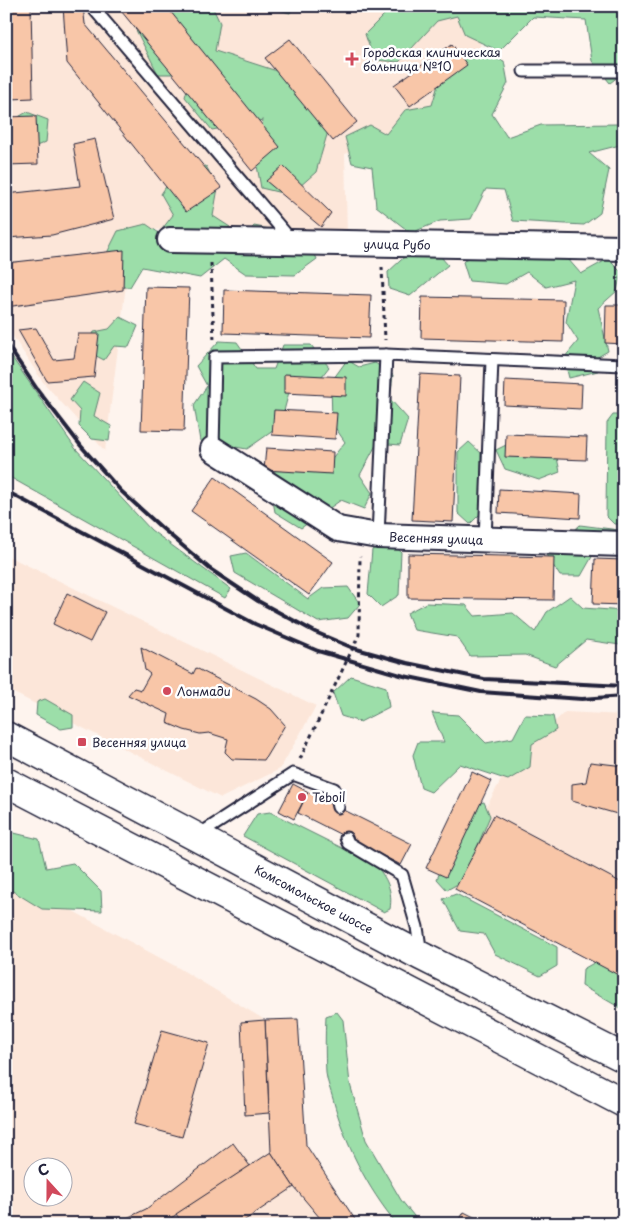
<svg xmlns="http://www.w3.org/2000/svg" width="630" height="1230" viewBox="0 0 630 1230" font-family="'Playpen Sans',sans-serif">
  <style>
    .built { fill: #fce6d9; fill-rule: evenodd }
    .green { fill: #9cdea9; stroke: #5f8072 }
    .building { fill: #f8c6a8; stroke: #22223b }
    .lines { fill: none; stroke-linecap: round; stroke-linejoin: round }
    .service-casing { stroke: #22223b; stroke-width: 15 }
    .minor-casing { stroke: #22223b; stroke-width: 28 }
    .primary-casing { stroke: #22223b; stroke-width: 31 }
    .path { stroke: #22223b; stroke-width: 3; stroke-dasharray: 4 4; stroke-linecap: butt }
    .service { stroke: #fff; stroke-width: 11 }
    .minor { stroke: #fff; stroke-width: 24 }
    .primary { stroke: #fff; stroke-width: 28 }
    .rail { stroke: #22223b; stroke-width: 4 }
    .poi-dot { fill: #d1495b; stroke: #fff; stroke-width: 2 }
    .labels { text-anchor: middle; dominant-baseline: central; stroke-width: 5; stroke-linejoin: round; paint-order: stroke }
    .poi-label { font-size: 12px; fill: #22223b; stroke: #fff; text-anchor: start }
    .street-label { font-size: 12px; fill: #22223b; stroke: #fff }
  </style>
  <rect width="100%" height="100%" fill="#fef4ee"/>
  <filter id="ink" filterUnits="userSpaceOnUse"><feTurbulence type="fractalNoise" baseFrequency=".02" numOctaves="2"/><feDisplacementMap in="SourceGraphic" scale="10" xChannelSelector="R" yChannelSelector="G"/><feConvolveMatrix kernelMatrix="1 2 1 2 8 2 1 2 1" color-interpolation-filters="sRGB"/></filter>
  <g filter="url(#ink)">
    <g class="built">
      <polygon points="6,6 482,6 477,112 345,154 347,234 133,229 105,451 43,382 6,326"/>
      <polygon points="6,555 316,706 280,769 221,798 6,689"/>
      <polygon points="565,712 624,715 624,978 455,889 446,882 509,765"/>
      <path d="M6 875 177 967 265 1020 271 1152 294 1187 325 1224H6ZM32 1168H62V1198H32Z"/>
    </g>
    <g class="green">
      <polygon points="124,6 212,6 220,23 215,51 286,74 329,128 316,172 290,195 261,188 256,160 263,120 212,130 185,97 191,74 158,74"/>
      <polygon points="264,6 293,6 290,13"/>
      <polygon points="393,6 617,6 621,10 624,28 624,72 610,83 592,61 586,20 533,17 499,51 465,35 457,16 437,21 399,62 374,60 365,34"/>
      <polygon points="470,52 504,61 508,83 492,114 507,137 541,125 618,124 624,144 589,153 609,170 600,213 584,225 513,221 504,190 486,189 471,219 440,221 411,233 376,206 372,167 352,163 345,137 370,125 386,134 405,110 432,105 441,75"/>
      <polygon points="27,112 48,120 46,142 22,152 8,123"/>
      <polygon points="206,166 218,188 213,216 230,227 235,246 254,226 306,236 317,259 295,275 246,274 224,259 200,278 142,267 130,287 109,287 101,265 118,231 146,224 159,233 173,215 161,194 178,169"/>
      <polygon points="434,249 448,265 410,296 389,289 388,272 412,250"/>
      <polygon points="477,249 561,251 581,274 608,259 621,272 617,291 598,308 608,351 596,358 598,371 569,378 564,358 578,341 566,322 574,280 546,287 527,272 506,284 469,281 463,262"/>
      <polygon points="120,317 138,326 129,347 114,346 104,360 85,350 94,332 109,329"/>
      <polygon points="219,341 237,342 256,369 274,369 283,345 311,345 329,367 311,390 289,392 280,426 247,449 200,441 194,405 207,386 196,366"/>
      <polygon points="6,349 75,448 151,530 231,589 225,598 6,475"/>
      <polygon points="347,360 359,367 375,363 393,375 390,399 408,419 400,445 377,443 360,475 372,493 364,509 341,500 301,528 275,512 269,479 285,458 329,462 345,442 332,423 331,382"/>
      <polygon points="83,382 100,393 94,416 111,426 109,441 92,439 79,426 80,411 70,400"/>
      <polygon points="613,415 624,415 624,524 614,524 606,516 607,423"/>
      <polygon points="518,439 556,453 560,472 539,480 505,469 496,450"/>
      <polygon points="469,442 481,453 480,514 470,524 458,513 458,452"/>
      <polygon points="580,525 619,530 624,539 624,550 619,556 593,555 581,576 560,576 543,550 567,537"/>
      <polygon points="388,540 401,552 399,595 381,607 368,594 372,550"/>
      <polygon points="246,553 308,599 323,588 348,587 360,604 348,618 318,622 235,573 231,556"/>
      <polygon points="570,596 583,608 624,611 624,641 620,645 586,640 555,666 525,655 470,656 457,637 414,630 407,613 426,603 466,605 475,616 513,613 535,632 547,612"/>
      <polygon points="351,676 386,687 389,707 360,722 341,716 333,693"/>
      <polygon points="45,699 73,715 73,727 61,729 36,715 37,702"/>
      <polygon points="432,713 458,715 486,743 513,738 525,715 553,716 556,730 532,744 530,767 508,780 460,764 431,792 421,788 413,755 418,742 444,742"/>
      <polygon points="484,802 490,816 463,881 447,890 437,879 468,806"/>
      <path d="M270 812 374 864C387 877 393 891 390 909L384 912 243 836 257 814Z"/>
      <polygon points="10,832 39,839 46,868 73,863 101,891 102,911 42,909 6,887 6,851"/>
      <polygon points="456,894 557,947 557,966 540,976 495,954 484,934 460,931 443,899"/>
      <polygon points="599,960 624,970 624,1010 582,986 583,969"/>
      <path d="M337 1012 343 1020 350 1084 366 1140 401 1200 414 1216 417 1224H397C367 1188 345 1144 333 1099 331 1091 327 1082 326 1073 325 1054 325 1035 326 1016Z"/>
    </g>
    <g class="building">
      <polygon points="8,6 31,6 33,98 11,99"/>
      <polygon points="63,6 83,6 85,24 222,188 186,212 67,63"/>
      <polygon points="117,6 166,6 280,147 252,171"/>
      <polygon points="290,39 357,122 333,141 265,58"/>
      <polygon points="452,44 467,65 410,106 394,85"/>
      <polygon points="36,116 38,164 6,165 6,117"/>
      <polygon points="95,139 114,219 52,235 6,238 6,194 80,186 73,144"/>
      <polygon points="283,166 331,213 321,227 266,181"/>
      <polygon points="124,250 123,290 6,307 6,263"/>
      <polygon points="146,287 189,288 184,431 141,430"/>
      <polygon points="224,290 371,295 369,338 223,333"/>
      <polygon points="422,297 564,300 563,342 421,338"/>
      <polygon points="606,305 624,305 624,344 605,343"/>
      <polygon points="36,328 54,360 74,358 78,334 99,334 94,377 47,381 18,330"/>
      <polygon points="284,374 346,377 346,396 284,393"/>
      <polygon points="420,374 460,376 453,522 412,520"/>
      <polygon points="505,380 582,384 581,409 504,405"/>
      <polygon points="274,410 337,413 335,439 272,435"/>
      <polygon points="506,434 587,437 586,460 505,457"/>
      <polygon points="266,448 333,452 332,474 264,470"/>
      <polygon points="215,477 333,562 309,595 191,511"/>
      <polygon points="499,489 581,494 580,518 498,513"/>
      <polygon points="408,554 554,557 553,600 408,598"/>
      <polygon points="595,559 624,560 624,605 593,604"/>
      <polygon points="67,593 105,612 90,642 53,624"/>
      <polygon points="141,647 193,674 196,668 256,699 271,709 285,725 264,760 232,759 225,752 228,739 209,733 200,734 184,730 167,723 169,714 128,695 134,688 141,690 150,674 145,670"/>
      <polygon points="590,762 624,766 624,816 572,801 572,784 586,782"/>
      <polygon points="472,772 491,781 446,877 426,868"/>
      <polygon points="293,784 308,792 294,819 279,811"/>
      <polygon points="308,792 412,844 401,865 298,813"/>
      <polygon points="494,815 624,884 624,978 455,889"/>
      <polygon points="298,1019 306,1145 358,1224 325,1224 294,1187 271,1152 265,1020"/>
      <polygon points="265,1020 269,1113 245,1115 241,1022"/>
      <polygon points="162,1030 209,1043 182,1137 134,1124"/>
      <polygon points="233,1143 250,1166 162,1224 114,1224 146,1209"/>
      <polygon points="271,1152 294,1187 239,1224 183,1224 176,1214"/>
      <polygon points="464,1212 488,1224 457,1224"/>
    </g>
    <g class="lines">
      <g class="service-casing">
        <g id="service">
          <polyline points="94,6 94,9 292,241"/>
          <polyline points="524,71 624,71"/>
          <polyline points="622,248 624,232"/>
          <polyline points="213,449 215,357 386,355 624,365"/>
          <polyline points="378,536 386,355"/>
          <polyline points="485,540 492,360"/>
          <polyline points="197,836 293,774 334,789 338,807"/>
          <polyline points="346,838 348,843 402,875 417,927 421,954"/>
        </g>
      </g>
      <g class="minor-casing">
        <g id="minor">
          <polyline points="170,240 624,248"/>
          <polyline points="213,449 338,529 378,536 624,544"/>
        </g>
      </g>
      <g class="primary-casing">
        <g id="primary">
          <polyline points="6,736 421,956 624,1058"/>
          <polyline points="6,782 624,1103"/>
        </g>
      </g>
      <g class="path">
        <polyline points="211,263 214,342"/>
        <polyline points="382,267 385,340"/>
        <polyline points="300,759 359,635 360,556"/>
      </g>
      <use href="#service" class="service"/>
      <use href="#minor" class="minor"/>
      <use href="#primary" class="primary"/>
      <g class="rail">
        <polyline points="6,343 37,389 81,446 121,491 163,529 210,569 258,601 315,632 353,648 407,663 484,679 624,686"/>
        <polyline points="6,491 255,624 318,651 404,676 481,692 582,699 624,696"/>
      </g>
    </g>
  </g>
  <g class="poi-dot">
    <path d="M349.5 51.5h5v5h5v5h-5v5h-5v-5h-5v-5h5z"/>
    <circle cx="167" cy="691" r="5"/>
    <rect x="77" y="737" width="10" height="10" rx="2.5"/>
    <circle cx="302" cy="797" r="5"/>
  </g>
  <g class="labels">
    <g class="poi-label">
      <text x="363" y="52">Городская клиническая<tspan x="363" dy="14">больница №10</tspan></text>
      <text x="177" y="691">Лонмади</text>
      <text x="92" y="742">Весенняя улица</text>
      <text x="312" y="797">Teboil</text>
    </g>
    <g class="street-label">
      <text transform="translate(397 244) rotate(1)">улица Рубо</text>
      <text transform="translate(436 538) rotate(2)">Весенняя улица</text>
      <text transform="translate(314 899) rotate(28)">Комсомольское шоссе</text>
    </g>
  </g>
  <rect width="630" height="1230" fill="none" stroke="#fff" stroke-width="25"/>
  <rect x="12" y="12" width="605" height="1205" fill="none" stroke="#22223b" stroke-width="2" filter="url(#ink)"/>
  <g transform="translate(48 1182) rotate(339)"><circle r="24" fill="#ffffff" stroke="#a7a7b1"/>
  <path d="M0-4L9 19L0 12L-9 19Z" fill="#d1495b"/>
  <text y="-8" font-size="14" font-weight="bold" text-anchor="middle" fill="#22223b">С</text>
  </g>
</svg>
